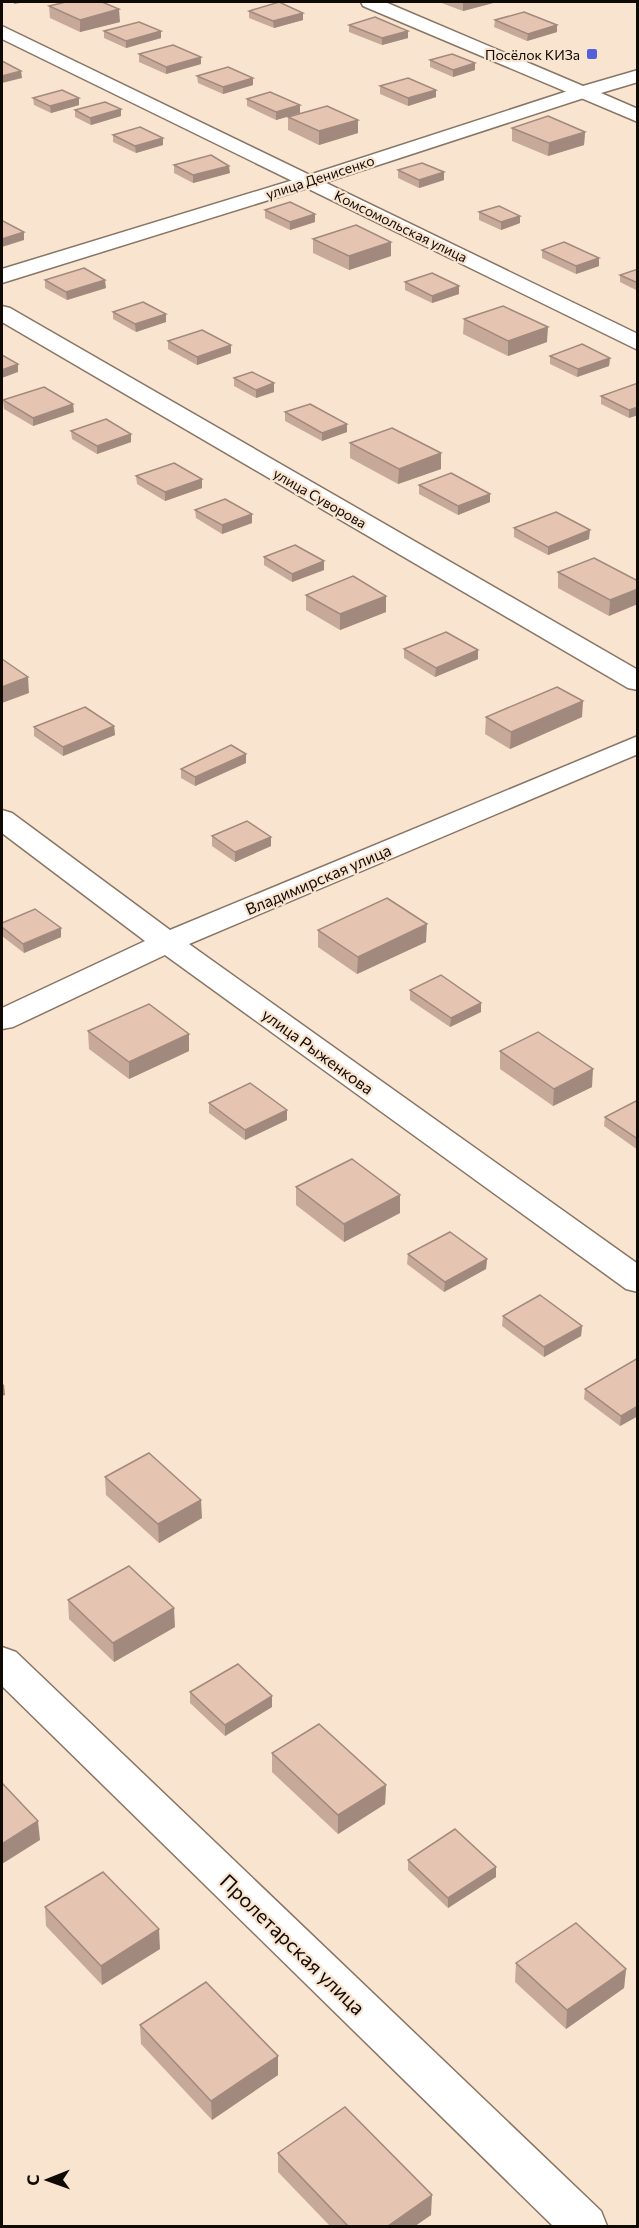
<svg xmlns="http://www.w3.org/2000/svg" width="639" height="2228" viewBox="0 0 639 2228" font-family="Commissioner,sans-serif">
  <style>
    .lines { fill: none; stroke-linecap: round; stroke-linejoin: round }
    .street-casing { stroke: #887564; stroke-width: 3 }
    .secondary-casing { stroke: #887564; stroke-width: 3 }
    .street { fill: #fff; fill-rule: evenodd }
    .secondary { fill: #fff; fill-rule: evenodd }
    .wall { fill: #c6a999 }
    .shaded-wall { fill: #a1897d }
    .building { fill: #e6c4b2; stroke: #a1897d; stroke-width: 1.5 }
    .poi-dot { fill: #5460d7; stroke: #f9e4d0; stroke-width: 2 }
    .labels { text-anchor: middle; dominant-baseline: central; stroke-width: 4.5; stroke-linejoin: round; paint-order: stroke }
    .far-poi-label { font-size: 14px; fill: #100a04; stroke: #f9e4d0; text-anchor: end }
    .far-street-label { font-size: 14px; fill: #100a04; stroke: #f9e4d0 }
    .street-label { font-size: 16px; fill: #100a04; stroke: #f9e4d0 }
    .near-street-label { font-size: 20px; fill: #100a04; stroke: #f9e4d0 }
  </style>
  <rect width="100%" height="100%" fill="#f9e4d0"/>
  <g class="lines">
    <g class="street-casing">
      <g id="street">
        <polygon points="361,2 385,2 583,86 638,70 638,82 601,93 638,109 638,122 363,6"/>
        <polygon points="2,26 638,334 638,350 2,39"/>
        <polygon points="2,306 10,308 638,670 638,690 628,688 2,322"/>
        <polygon points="638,736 638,754 189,944 638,1264 638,1292 626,1289 165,955 13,1027 2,1029 2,1008 145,941 2,833 2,810 12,813 170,930"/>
        <polygon points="2,1647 16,1652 601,2211 607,2226 553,2226 2,1686"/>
      </g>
    </g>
    <g class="secondary-casing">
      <polygon id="secondary" points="583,86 590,88 593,92 590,96 317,185 2,283 2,269 303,177"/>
    </g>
    <use href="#street" class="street"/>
    <use href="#secondary" class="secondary"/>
  </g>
  <g class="wall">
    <polygon points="439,2 497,2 463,11"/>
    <polygon points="49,6 120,22 80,32 50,18"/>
    <polygon points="249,11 303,20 274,28 249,18"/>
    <polygon points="495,20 557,25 557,32 527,41 494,27"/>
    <polygon points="349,25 408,38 382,45 349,32"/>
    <polygon points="104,31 161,38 126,48 104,38"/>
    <polygon points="139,54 201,64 166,74 139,62"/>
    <polygon points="430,60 475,70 453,77 430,67"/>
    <polygon points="197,76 253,78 253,85 223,94 198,83"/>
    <polygon points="380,86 436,90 436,97 408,106 380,94"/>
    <polygon points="33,98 79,105 51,113 34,105"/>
    <polygon points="247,99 300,105 300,113 276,120 247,106"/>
    <polygon points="121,109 121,116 91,125 75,117 75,110"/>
    <polygon points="288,117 358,120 358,133 319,145 288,130"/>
    <polygon points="512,128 585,132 584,145 548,156 512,141"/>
    <polygon points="113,135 163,145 136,153 113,142"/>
    <polygon points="174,165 230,173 193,183 174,173"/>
    <polygon points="398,170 444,180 419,188 398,178"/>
    <polygon points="265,210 315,222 290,230 265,218"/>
    <polygon points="479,212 520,216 520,223 501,230 479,220"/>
    <polygon points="313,239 391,242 391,256 349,270 313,253"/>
    <polygon points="542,250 599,266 576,274 542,258"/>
    <polygon points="638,269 638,291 620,282 620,275"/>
    <polygon points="45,280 106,288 67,300 45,288"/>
    <polygon points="405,282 459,286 459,294 432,303 405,290"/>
    <polygon points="113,312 166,322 136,332 113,319"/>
    <polygon points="464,319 547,342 508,356 463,334"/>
    <polygon points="168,341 231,353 197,365 168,349"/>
    <polygon points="550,356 610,358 609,366 577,377 550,364"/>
    <polygon points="234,378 274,392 256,398 234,386"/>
    <polygon points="638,383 638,415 629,418 601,404 601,396"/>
    <polygon points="3,400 74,412 33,426 4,409"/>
    <polygon points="285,412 347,432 322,441 285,421"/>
    <polygon points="71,431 131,442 97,454 72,439"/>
    <polygon points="350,443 441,453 441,469 398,484 350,458"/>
    <polygon points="136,476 202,479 202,488 165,501 137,484"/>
    <polygon points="419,485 490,502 458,515 419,494"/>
    <polygon points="195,510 252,523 222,534 196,518"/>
    <polygon points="514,528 589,539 548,555 514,537"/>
    <polygon points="264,557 324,570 292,582 264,565"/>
    <polygon points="558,572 638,581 609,616 558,588"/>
    <polygon points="306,595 386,612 340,630 306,610"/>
    <polygon points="404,649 478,650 478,659 435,677 404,658"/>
    <polygon points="486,717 582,717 510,749 485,734"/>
    <polygon points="114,726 115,735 63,756 34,736 34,727"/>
    <polygon points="246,763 195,786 181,778 181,769"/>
    <polygon points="212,836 271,837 271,846 235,862 212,846"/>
    <polygon points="2,923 61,928 61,937 24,953 2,936"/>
    <polygon points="318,930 426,942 357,974 318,947"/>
    <polygon points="410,990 481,1012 450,1027 410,1000"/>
    <polygon points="88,1031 189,1034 189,1051 129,1079 89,1049"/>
    <polygon points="500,1051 592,1087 553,1106 500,1069"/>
    <polygon points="638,1100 638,1150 604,1126 605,1117"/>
    <polygon points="209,1103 287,1120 245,1140 209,1113"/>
    <polygon points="296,1187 400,1213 344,1242 296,1205"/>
    <polygon points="408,1254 487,1259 486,1269 444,1292 407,1264"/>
    <polygon points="503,1316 582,1326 581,1336 544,1357 502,1326"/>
    <polygon points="638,1358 638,1416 620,1426 584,1399 585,1389"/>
    <polygon points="105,1477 202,1518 159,1543 106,1495"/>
    <polygon points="68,1600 175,1627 114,1662 69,1619"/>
    <polygon points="190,1692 272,1696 272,1707 225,1736 190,1703"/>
    <polygon points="272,1753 386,1785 385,1804 338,1834 272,1772"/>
    <polygon points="408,1860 496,1877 448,1908 408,1870"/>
    <polygon points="45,1907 160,1949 102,1985 46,1926"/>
    <polygon points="516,1963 626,1969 624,1988 566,2029 515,1982"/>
    <polygon points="140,2025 278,2075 212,2120 141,2044"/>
    <polygon points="278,2153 431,2215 415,2226 330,2226 278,2172"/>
  </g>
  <g class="shaded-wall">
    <polygon points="14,2 26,2 14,4"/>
    <polygon points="463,2 497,2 463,11"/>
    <polygon points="119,9 120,22 80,32 80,20"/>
    <polygon points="303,13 303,20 274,28 273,21"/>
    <polygon points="557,25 557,32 527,41 528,34"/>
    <polygon points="161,31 161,38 126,48 126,41"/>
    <polygon points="408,31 408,38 382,45 382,38"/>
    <polygon points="201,57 201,64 166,74 166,67"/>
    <polygon points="475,63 475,70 453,77 453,70"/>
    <polygon points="21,71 22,78 2,83 2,76"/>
    <polygon points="253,78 253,85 223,94 223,87"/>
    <polygon points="436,90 436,97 408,106 408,98"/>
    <polygon points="79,98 79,105 51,113 50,106"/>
    <polygon points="300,105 300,113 276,120 276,112"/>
    <polygon points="121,109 121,116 91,125 90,118"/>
    <polygon points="358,120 358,133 319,145 319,131"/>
    <polygon points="585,132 584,145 548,156 549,143"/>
    <polygon points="163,138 163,145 136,153 135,146"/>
    <polygon points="229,166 230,173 193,183 193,175"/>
    <polygon points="444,172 444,180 419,188 419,180"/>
    <polygon points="315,214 315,222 290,230 290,222"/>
    <polygon points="520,216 520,223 501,230 501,222"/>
    <polygon points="24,232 24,240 2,247 2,239"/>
    <polygon points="391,242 391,256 349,270 349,256"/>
    <polygon points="599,258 599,266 576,274 576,266"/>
    <polygon points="105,280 106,288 67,300 66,292"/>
    <polygon points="459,286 459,294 432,303 432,296"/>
    <polygon points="166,314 166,322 136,332 135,324"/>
    <polygon points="548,327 547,342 508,356 508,341"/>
    <polygon points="231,345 231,353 197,365 197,357"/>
    <polygon points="610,358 609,366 577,377 578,369"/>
    <polygon points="18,364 18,372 2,378 2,370"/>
    <polygon points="274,383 274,392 256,398 256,390"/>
    <polygon points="73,404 74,412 33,426 33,418"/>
    <polygon points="638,407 638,415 629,418 629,410"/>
    <polygon points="347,424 347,432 322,441 322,433"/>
    <polygon points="131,434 131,442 97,454 97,446"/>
    <polygon points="441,453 441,469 398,484 399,469"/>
    <polygon points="202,479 202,488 165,501 165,492"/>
    <polygon points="490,494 490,502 458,515 458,506"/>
    <polygon points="252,514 252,523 222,534 222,525"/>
    <polygon points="590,530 589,539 548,555 548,547"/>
    <polygon points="324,561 324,570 292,582 292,574"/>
    <polygon points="638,589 638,604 609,616 610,600"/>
    <polygon points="386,596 386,612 340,630 340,614"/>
    <polygon points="478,650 478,659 435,677 436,668"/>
    <polygon points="28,677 29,693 2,703 2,687"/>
    <polygon points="583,701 582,717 510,749 511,732"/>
    <polygon points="114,726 115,735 63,756 63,747"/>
    <polygon points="246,754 246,763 195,786 195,777"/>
    <polygon points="271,837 271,846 235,862 235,852"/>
    <polygon points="427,924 426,942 357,974 358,957"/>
    <polygon points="61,928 61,937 24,953 23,944"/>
    <polygon points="481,1003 481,1012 450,1027 451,1018"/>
    <polygon points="189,1034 189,1051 129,1079 129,1062"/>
    <polygon points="593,1069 592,1087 553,1106 554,1089"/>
    <polygon points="287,1110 287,1120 245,1140 245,1130"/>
    <polygon points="400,1195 400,1213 344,1242 344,1224"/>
    <polygon points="487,1259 486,1269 444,1292 445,1282"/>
    <polygon points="582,1326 581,1336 544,1357 544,1347"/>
    <polygon points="4,1384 5,1395 2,1396 2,1386"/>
    <polygon points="638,1406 638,1416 620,1426 621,1416"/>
    <polygon points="201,1500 202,1518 159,1543 158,1524"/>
    <polygon points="174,1608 175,1627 114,1662 113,1643"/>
    <polygon points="272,1696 272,1707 225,1736 225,1725"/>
    <polygon points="386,1785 385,1804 338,1834 338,1815"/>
    <polygon points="38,1821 40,1840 2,1864 2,1844"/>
    <polygon points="496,1867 496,1877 448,1908 448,1898"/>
    <polygon points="159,1929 160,1949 102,1985 101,1966"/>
    <polygon points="626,1969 624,1988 566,2029 567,2010"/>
    <polygon points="278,2056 278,2075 212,2120 211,2101"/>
    <polygon points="432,2195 431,2215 415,2226 388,2226"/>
  </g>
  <g class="building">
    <polygon points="66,2 102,2 119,9 80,20 49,6"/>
    <polygon points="279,2 303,13 273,21 249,11"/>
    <polygon points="524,12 557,25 528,34 495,20"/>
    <polygon points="375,17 408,31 382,38 349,25"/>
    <polygon points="139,22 161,31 126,41 104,31"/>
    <polygon points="173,45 201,57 166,67 139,54"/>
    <polygon points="452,54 475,63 453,70 430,60"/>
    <polygon points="2,61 21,71 2,76"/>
    <polygon points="228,67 253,78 223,87 197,76"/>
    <polygon points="408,78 436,90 408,98 380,86"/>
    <polygon points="62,90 79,98 50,106 33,98"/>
    <polygon points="270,92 300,105 276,112 247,99"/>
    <polygon points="105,102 121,109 90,118 75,110"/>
    <polygon points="327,106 358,120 319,131 288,117"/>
    <polygon points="548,116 585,132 549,143 512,128"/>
    <polygon points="140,127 163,138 135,146 113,135"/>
    <polygon points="211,155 229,166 193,175 174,165"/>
    <polygon points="422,163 444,172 419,180 398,170"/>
    <polygon points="290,202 315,214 290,222 265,210"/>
    <polygon points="499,206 520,216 501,222 479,212"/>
    <polygon points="2,221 3,221 24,232 2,239"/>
    <polygon points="356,225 391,242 349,256 313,239"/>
    <polygon points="564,242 599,258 576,266 542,250"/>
    <polygon points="84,268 105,280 66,292 45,280"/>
    <polygon points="638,269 638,283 620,275"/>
    <polygon points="432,273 459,286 432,296 405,282"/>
    <polygon points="143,302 166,314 135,324 113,312"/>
    <polygon points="503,306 548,327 508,341 464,319"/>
    <polygon points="202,330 231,345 197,357 168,341"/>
    <polygon points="582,344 610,358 578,369 550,356"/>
    <polygon points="2,355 18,364 2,370"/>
    <polygon points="252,372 274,383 256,390 234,378"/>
    <polygon points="638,383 638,407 629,410 601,396"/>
    <polygon points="44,387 73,404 33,418 3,400"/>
    <polygon points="310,404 347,424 322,433 285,412"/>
    <polygon points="106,419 131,434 97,446 71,431"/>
    <polygon points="392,428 441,453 399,469 350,443"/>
    <polygon points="174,463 202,479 165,492 136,476"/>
    <polygon points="451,473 490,494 458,506 419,485"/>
    <polygon points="225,499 252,514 222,525 195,510"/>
    <polygon points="556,512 590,530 548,547 514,528"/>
    <polygon points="295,545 324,561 292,574 264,557"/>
    <polygon points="594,558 638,581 638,589 610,600 558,572"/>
    <polygon points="353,576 386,596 340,614 306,595"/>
    <polygon points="446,632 478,650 436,668 404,649"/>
    <polygon points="2,659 28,677 2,687"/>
    <polygon points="557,687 583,701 511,732 486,717"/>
    <polygon points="85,707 114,726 63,747 34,727"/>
    <polygon points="231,745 246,754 195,777 181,769"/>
    <polygon points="247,821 271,837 235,852 212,836"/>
    <polygon points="387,898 427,924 358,957 318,930"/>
    <polygon points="35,909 61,928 23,944 2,927 2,923"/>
    <polygon points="441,975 481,1003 451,1018 410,990"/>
    <polygon points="149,1004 189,1034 129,1062 88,1031"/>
    <polygon points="538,1032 593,1069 554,1089 500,1051"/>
    <polygon points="250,1083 287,1110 245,1130 209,1103"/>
    <polygon points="638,1100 638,1139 605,1117"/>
    <polygon points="352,1159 400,1195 344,1224 296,1187"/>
    <polygon points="450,1232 487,1259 445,1282 408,1254"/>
    <polygon points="540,1295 582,1326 544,1347 503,1316"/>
    <polygon points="638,1358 638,1406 621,1416 585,1389"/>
    <polygon points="149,1453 201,1500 158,1524 105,1477"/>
    <polygon points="129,1566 174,1608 113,1643 68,1600"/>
    <polygon points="238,1664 272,1696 225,1725 190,1692"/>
    <polygon points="319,1724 386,1785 338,1815 272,1753"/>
    <polygon points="2,1783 38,1821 2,1844"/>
    <polygon points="455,1829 496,1867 448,1898 408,1860"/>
    <polygon points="103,1872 159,1929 101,1966 45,1907"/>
    <polygon points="576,1923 626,1969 567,2010 516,1963"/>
    <polygon points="206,1982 278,2056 211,2101 140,2025"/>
    <polygon points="345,2107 432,2195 388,2226 348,2226 278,2153"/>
  </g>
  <rect class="poi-dot" x="586" y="48" width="12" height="12" rx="3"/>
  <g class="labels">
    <g class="far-poi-label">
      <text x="580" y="54">Посёлок КИЗа</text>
    </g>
    <g class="far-street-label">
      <text transform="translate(320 177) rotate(-18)">улица Денисенко</text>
      <text transform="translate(401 226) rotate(26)">Комсомольская улица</text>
      <text transform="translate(320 498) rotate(30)">улица Суворова</text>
    </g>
    <g class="street-label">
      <text transform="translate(318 879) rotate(-23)">Владимирская улица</text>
      <text transform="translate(318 1051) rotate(36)">улица Рыженкова</text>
    </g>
    <g class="near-street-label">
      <text transform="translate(293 1944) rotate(44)">Пролетарская улица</text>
    </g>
  </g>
  <rect width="639" height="2228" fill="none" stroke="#100a04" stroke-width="6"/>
  <g transform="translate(48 2180) rotate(269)" stroke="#f9e4d0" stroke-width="4.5" paint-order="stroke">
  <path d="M0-4.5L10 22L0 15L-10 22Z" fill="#100a04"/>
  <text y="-9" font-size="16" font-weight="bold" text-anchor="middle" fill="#100a04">С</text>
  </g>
</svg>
